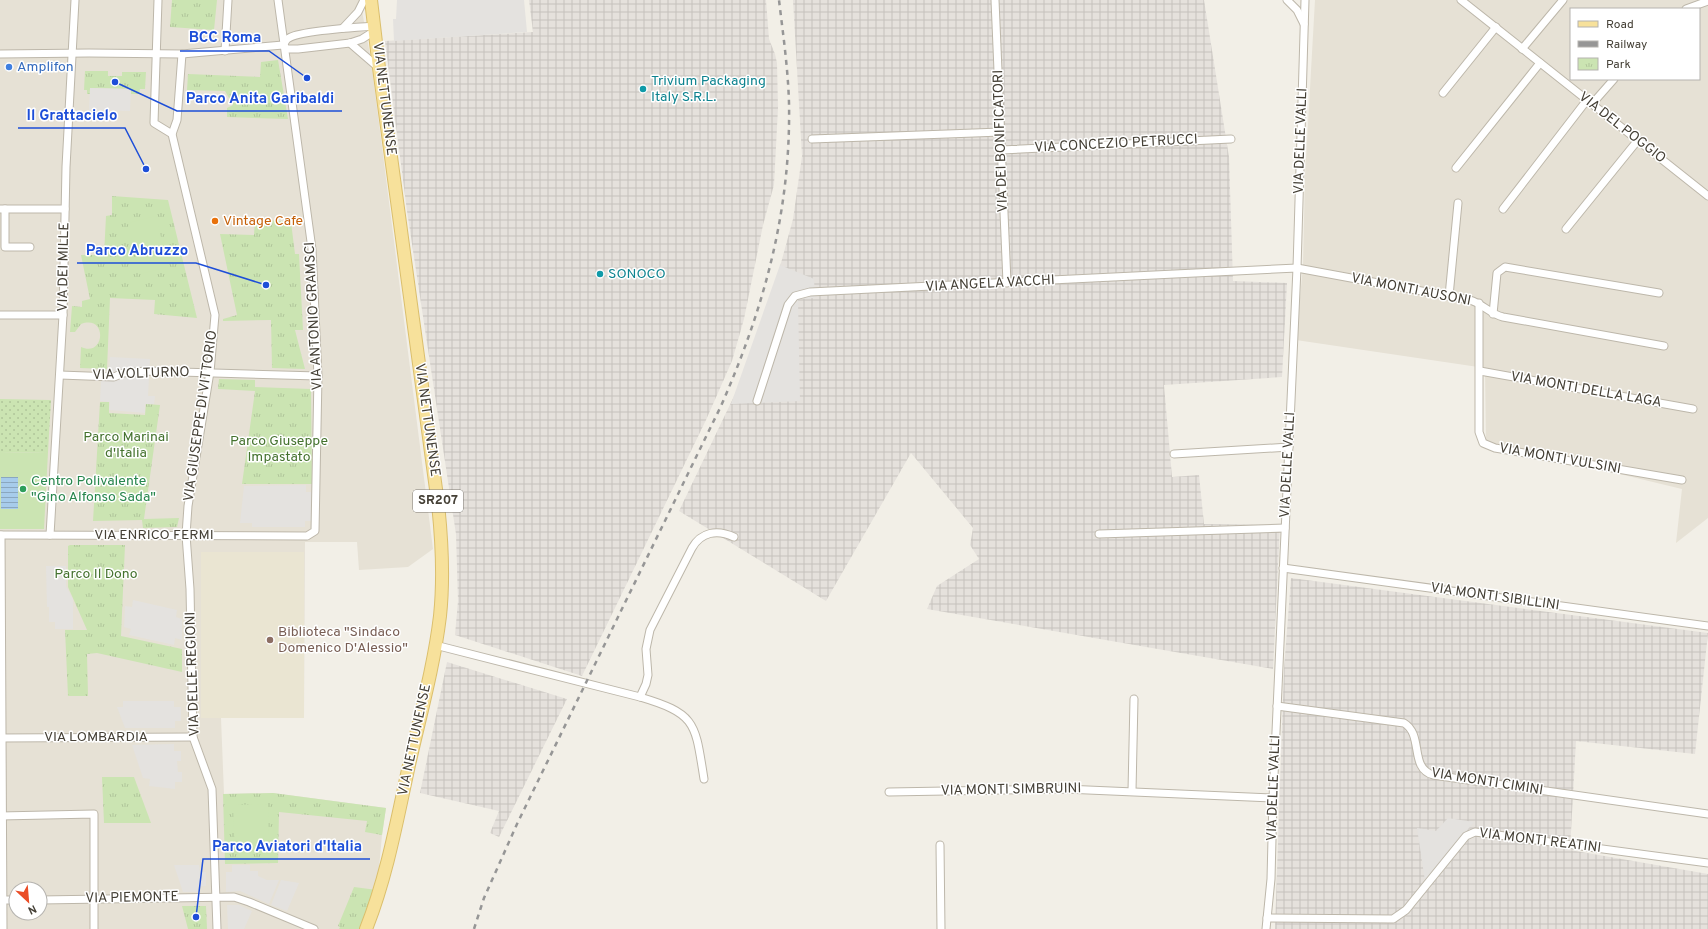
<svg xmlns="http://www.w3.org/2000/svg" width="1708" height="929" viewBox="0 0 1708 929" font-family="Overpass,sans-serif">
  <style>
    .residential { fill: #e6e1d5; fill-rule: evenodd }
    .industrial { fill: url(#industrial-grid) }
    .education { fill: #eae5d2 }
    .grass { fill: url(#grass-dots) }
    .park { fill: url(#park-tufts) }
    .garden { fill: #cbe4b2 }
    .parking { fill: #e4e2df }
    .water { fill: url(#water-rules) }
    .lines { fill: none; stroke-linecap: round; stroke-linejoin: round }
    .minor-casing { stroke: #bdb7aa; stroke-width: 9 }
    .primary-casing { stroke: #dbbf6c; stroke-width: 14 }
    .minor { stroke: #fff; stroke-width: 7 }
    .primary { stroke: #f7e19b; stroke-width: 12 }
    .rail { stroke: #969696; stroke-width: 2.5; stroke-dasharray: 5 5; stroke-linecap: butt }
    .shop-dot { fill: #3f7fe0; stroke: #fff; stroke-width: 1.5 }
    .culture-dot { fill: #0f9aa8; stroke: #fff; stroke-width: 1.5 }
    .food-dot { fill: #e8710a; stroke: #fff; stroke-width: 1.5 }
    .leisure-dot { fill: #2e9e5b; stroke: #fff; stroke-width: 1.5 }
    .education-dot { fill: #8d6e63; stroke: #fff; stroke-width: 1.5 }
    .labels { text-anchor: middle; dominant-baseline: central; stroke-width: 3; stroke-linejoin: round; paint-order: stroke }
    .shield { fill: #fff; stroke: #7d7972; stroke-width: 1 }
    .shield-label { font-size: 13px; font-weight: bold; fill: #454036 }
    .shop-label { font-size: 14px; fill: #366cbe; stroke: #fff; text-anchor: start }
    .culture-label { font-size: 14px; fill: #0d838f; stroke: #fff; text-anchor: start }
    .street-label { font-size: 14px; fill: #454036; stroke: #fff }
    .food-label { font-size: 14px; fill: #c56008; stroke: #fff; text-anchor: start }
    .park-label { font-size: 14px; fill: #44722e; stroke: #fff }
    .leisure-label { font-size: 14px; fill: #27864d; stroke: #fff; text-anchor: start }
    .education-label { font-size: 14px; fill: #785e54; stroke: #fff; text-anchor: start }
    .leader { fill: none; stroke: #1d4ed8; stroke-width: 1.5 }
    .callout-dot { fill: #1d4ed8; stroke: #fff; stroke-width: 1.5 }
    .callout-label { font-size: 15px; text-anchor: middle; font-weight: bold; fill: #1d4ed8; stroke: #fff; stroke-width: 3; stroke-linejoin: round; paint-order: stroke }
  </style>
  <defs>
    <pattern id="industrial-grid" width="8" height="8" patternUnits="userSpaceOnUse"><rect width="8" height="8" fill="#e5e1dc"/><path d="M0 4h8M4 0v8" fill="none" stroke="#c6c2bd"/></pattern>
    <pattern id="grass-dots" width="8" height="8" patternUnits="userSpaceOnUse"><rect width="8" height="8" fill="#cbe4b2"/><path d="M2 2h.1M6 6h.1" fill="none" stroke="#b0c59a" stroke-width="1.8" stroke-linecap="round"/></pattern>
    <pattern id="park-tufts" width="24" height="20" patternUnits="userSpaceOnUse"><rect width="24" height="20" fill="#cbe4b2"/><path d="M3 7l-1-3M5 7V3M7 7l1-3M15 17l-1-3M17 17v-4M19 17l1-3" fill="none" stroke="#b0c59a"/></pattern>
    <pattern id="water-rules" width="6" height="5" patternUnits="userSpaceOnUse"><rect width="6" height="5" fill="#a7cceb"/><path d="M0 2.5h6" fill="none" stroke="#8aa7bf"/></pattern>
  </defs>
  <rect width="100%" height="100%" fill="#f2efe7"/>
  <g class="residential">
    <path d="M0 0H360L371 60 433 549 408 567 359 570 357 542H305L304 718H221L224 794 273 793 386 808 382 835 377 890 362 929H0ZM16 889H40V913H16Z"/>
    <path d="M1315 0H1708V518L1676 543 1682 489 1486 442 1485 368 1296 340 1303 266 1305 177ZM1571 9H1699V79H1571Z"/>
  </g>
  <g class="industrial">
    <polygon points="529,0 766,0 769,39 775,54 777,63 778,108 774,185 763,225 744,319 732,361 706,420 582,676 455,635 458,601 456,534 407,211 385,41 533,32"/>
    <polygon points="793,0 1204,0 1229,157 1233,281 1287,283 1282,377 1164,385 1172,477 1199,475 1204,524 1280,525 1273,669 927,609 937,586 979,559 970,545 973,528 911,453 826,601 679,511 748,367 769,307 793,219 802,156"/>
    <polygon points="1291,578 1708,633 1695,754 1576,741 1570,850 1708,874 1708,929 1275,929 1284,669"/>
    <polygon points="447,662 567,699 499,837 490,833 499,811 420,793"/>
  </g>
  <rect class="education" x="201" y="552" width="103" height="166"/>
  <polygon class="grass" points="0,399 51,400 48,452 0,453"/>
  <g class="park">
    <polygon points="172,0 217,0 214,30 170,27"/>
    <polygon points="278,60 288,119 227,117 227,108 233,105 225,91 187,90 188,74 260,77 261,62"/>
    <polygon points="85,71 108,71 108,76 122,76 122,72 146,72 145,89 140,89 139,94 131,94 131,89 90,88 90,94 87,94 87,90 84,90"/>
    <path d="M112 196 168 200 197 318 154 314 155 300 110 298 107 369 80 368 81 347C105 358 108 314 81 324L75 332H70L72 306 82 307V301L90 299 81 255H104L106 216 112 215Z"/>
    <polygon points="255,219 291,222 295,254 299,254 303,330 295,330 305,369 272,368 271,320 223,321 223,319 237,315 220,234 254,235"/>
    <polygon points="219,379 255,380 255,387 311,389 312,484 242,484 255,391 218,389"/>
    <polygon points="100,402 109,402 109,413 145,415 146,404 160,405 144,519 179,518 177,527 143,528 142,520 93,521"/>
    <polygon points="70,545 125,545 121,636 182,649 182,672 97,653 87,654 88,696 68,696 65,630 87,630 68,587 68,546"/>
    <polygon points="102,777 134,777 151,823 104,823"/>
    <polygon points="273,793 386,808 382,835 365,832 367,821 279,812 278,863 225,864 223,794"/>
    <polygon points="354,887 377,890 362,929 339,929 340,927 338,926"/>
    <polygon points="182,906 206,906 207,929 188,929"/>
  </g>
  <g class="garden">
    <polygon points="156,216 168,267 140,274 128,223"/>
    <polygon points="48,452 44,529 0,529 0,453"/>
    <polygon points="268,804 269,850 235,851 233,805"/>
  </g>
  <g class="parking">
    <polygon points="397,0 524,0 527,32 394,41 393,19 396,19"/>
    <polygon points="90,88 131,89 130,111 89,110"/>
    <polygon points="780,265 814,279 815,298 798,299 800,401 731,404"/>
    <polygon points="110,357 150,359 148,396 155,396 154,404 145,404 145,413 109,410 110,402 100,401 101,381 108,381"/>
    <polygon points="306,485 306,492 312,492 312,521 305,521 305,527 252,527 252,523 240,523 244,486"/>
    <polygon points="46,566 66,566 66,586 73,599 73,629 55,629 55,622 49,622 49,607 47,607"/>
    <polygon points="133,600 177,610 176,617 182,619 182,640 175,638 174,645 129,635 131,629 124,627 125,606 132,607"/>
    <polygon points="123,701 174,701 174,707 181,707 181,721 175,721 175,728 125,728 117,707 123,707"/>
    <polygon points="174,744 174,751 181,751 181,761 177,761 178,772 182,772 182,782 175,782 175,789 149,786 150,779 143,778 132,745"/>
    <polygon points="1448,818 1474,822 1425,881 1417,828 1436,831"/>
    <polygon points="174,865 199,865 200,872 206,872 206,886 199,886 199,892 183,892"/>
    <polygon points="232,865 250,865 250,871 258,871 258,876 267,880 279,880 269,904 240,891 226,892 226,872 232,872"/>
    <polygon points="281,880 299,883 287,911 271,905"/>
    <polygon points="227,905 239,905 252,911 244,929 228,929"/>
  </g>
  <rect class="water" x="1" y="477" width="17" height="32"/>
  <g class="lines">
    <g class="minor-casing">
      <g id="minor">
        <polyline points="158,0 154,123 172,134"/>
        <polyline points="995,0 1007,283"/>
        <polyline points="1287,0 1297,10 1304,24"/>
        <polyline points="1461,0 1708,196"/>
        <polyline points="1686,9 1708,1"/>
        <polyline points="343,28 358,12 364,0"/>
        <polyline points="350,43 379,68"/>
        <path d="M283 45C285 43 286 39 289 38 299 31 360 27 375 26"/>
        <polyline points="1522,49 1563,0"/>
        <polyline points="225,51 228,0"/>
        <polyline points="0,54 89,53 182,54 283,45 287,49 298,49 350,43 362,39 376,30"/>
        <polyline points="182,54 177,120 172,134 215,315 210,372 188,506 186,535 190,589 193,737 212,789 217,929"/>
        <polyline points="1443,93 1496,27"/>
        <polyline points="1592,104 1614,79"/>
        <polyline points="812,139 1001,132"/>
        <polyline points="1001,150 1231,139"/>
        <polyline points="1456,168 1540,63"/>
        <polyline points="0,209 65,209"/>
        <polyline points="5,209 5,247 30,247"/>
        <polyline points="1503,209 1587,100"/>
        <polyline points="1566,229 1638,140"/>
        <polyline points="1449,296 1458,203"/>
        <polyline points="1479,303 1479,432 1483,443 1495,448 1682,480"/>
        <polyline points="1493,314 1497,273 1505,267 1659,293"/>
        <polyline points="0,315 63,315"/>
        <polyline points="1480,371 1693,409"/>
        <polyline points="60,375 114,377 123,373 147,371 318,376"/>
        <path d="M757 401 788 305 795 296 810 292 1297 268 1470 300C1483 304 1490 314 1503 317L1664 346"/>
        <polyline points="1174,454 1289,447"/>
        <polyline points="1099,534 1285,528"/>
        <polyline points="0,535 307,536 315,531 318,376 312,249 278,0"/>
        <polyline points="1,535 3,929"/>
        <polyline points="50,535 63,315 66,167 75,0"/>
        <polyline points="1283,568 1708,626"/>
        <path d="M435 645 640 697C697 714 695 723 704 779"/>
        <path d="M640 697 646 684 648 675 646 649 650 630 692 548C701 532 717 529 734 537"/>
        <path d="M1277 706 1404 723C1424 735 1409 768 1433 775L1708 814"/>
        <polyline points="0,738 193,737"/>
        <polyline points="1132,791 1134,699"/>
        <polyline points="889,792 1065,789 1273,798"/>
        <polyline points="0,816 94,814 94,929"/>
        <polyline points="940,845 941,929"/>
        <polyline points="0,900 16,900"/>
        <polyline points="40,900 234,897 249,902 314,929"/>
        <polyline points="1267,918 1393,919 1406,910 1466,836 1475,832 1708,863"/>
        <polyline points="1266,929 1271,879 1273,798 1297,268 1305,0"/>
      </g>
    </g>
    <g class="primary-casing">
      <path id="primary" d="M366 929C387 876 397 820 409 765 420 716 434 666 440 616 444 578 442 541 438 504L379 68 371 0"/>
    </g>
    <use href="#minor" class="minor"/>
    <use href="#primary" class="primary"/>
    <path class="rail" d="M474 929 484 898 517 824 721 406C764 308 791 211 789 103 788 68 783 34 779 0"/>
  </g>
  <circle class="shop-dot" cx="9" cy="67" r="4"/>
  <g class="culture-dot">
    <circle cx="643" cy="89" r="4"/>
    <circle cx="600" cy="274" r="4"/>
  </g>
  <circle class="food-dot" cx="215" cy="221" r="4"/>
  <circle class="leisure-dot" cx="23" cy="489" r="4"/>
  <circle class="education-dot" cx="270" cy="640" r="4"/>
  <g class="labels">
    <rect class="shield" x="413" y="490" width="50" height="22" rx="3"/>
    <g class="shield-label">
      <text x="438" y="501">SR207</text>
    </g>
    <g class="shop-label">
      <text x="17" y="67">Amplifon</text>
    </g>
    <g class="culture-label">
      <text x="651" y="81">Trivium Packaging<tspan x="651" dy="16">Italy S.R.L.</tspan></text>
      <text x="608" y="274">SONOCO</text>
    </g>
    <g class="street-label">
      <text transform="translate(384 99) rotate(83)">VIA NETTUNENSE</text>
      <text transform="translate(1622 128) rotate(38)">VIA DEL POGGIO</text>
      <text transform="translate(1001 141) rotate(-92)">VIA DEI BONIFICATORI</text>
      <text transform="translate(1301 141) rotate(-88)">VIA DELLE VALLI</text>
      <text transform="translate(1116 144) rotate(-3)">VIA CONCEZIO PETRUCCI</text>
      <text transform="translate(64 267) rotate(-89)">VIA DEI MILLE</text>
      <text transform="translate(990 284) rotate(-3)">VIA ANGELA VACCHI</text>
      <text transform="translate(1411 290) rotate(11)">VIA MONTI AUSONI</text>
      <text transform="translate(314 316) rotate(-93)">VIA ANTONIO GRAMSCI</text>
      <text transform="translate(141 374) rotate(-2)">VIA VOLTURNO</text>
      <text transform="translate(1586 390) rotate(10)">VIA MONTI DELLA LAGA</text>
      <text transform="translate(201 416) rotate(-82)">VIA GIUSEPPE DI VITTORIO</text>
      <text transform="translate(427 420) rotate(82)">VIA NETTUNENSE</text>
      <text transform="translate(1560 459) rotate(10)">VIA MONTI VULSINI</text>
      <text transform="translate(1288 465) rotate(-87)">VIA DELLE VALLI</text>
      <text x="154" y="535">VIA ENRICO FERMI</text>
      <text transform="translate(1495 597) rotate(8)">VIA MONTI SIBILLINI</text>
      <text transform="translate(193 674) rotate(-92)">VIA DELLE REGIONI</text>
      <text x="96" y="737">VIA LOMBARDIA</text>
      <text transform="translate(415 740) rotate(-78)">VIA NETTUNENSE</text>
      <text transform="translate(1487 782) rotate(9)">VIA MONTI CIMINI</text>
      <text transform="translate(1274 788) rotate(-88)">VIA DELLE VALLI</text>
      <text transform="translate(1011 790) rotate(-1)">VIA MONTI SIMBRUINI</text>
      <text transform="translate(1540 841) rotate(7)">VIA MONTI REATINI</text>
      <text transform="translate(132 898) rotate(-1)">VIA PIEMONTE</text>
    </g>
    <g class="food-label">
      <text x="223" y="221">Vintage Cafe</text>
    </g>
    <g class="park-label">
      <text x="126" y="437">Parco Marinai<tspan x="126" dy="16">d'Italia</tspan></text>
      <text x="279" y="441">Parco Giuseppe<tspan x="279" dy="16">Impastato</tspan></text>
      <text x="96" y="574">Parco Il Dono</text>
    </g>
    <g class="leisure-label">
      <text x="31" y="481">Centro Polivalente<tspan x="31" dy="16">"Gino Alfonso Sada"</tspan></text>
    </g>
    <g class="education-label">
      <text x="278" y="632">Biblioteca "Sindaco<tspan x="278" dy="16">Domenico D'Alessio"</tspan></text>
    </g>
  </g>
  <path class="leader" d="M307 78L269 51H180M115 82L177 111H342M146 169L125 128H18M266 285L196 263H77M196 917L203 859H370"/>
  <g class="callout-dot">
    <circle cx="307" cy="78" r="4"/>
    <circle cx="115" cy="82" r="4"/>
    <circle cx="146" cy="169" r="4"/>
    <circle cx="266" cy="285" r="4"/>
    <circle cx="196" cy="917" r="4"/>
  </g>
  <g class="callout-label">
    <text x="225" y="42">BCC Roma</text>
    <text x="260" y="103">Parco Anita Garibaldi</text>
    <text x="72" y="120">Il Grattacielo</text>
    <text x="137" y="255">Parco Abruzzo</text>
    <text x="287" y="851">Parco Aviatori d'Italia</text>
  </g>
  <rect x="1570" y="8" width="130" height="72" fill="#ffffff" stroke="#b5b3af"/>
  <rect x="1578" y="21" width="20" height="6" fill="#f7e19b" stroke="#b5b3af"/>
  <text x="1606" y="28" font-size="12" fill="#454036">Road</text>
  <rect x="1578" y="41" width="20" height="6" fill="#969696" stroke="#b5b3af"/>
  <text x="1606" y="48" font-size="12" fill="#454036">Railway</text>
  <rect x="1578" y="58" width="20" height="12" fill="url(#park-tufts)" stroke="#b5b3af"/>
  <text x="1606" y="68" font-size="12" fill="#454036">Park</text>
  <g transform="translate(28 901) rotate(154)"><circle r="19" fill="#ffffff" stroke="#b5b3af"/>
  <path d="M0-3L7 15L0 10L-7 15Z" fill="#ea4d26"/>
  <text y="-6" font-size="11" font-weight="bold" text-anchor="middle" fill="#454036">N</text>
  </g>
</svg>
